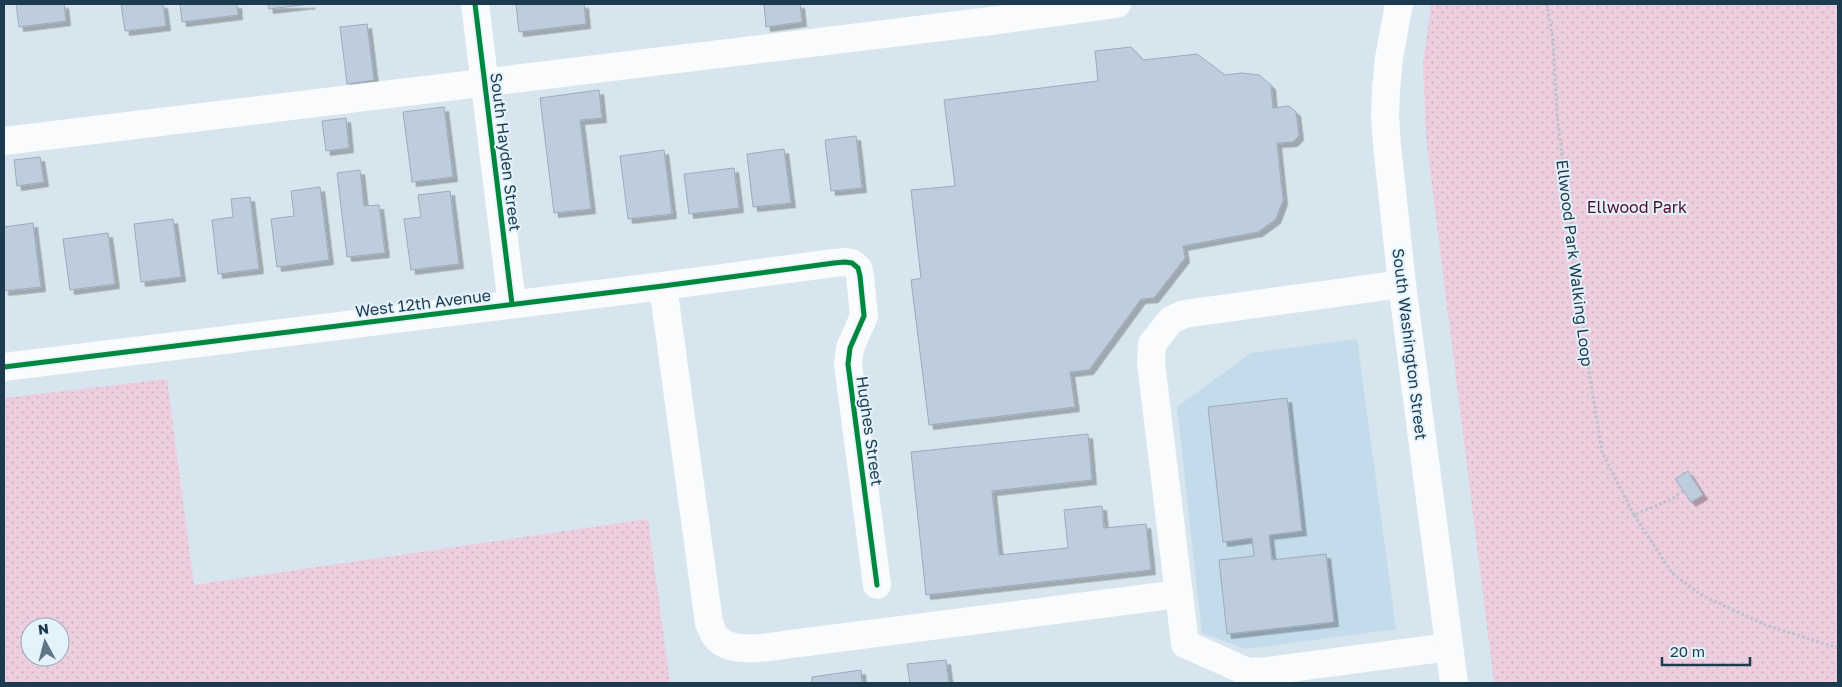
<svg xmlns="http://www.w3.org/2000/svg" width="1842" height="687" viewBox="0 0 1842 687" font-family="'Golos Text',sans-serif">
  <style>
    .built { fill: #c3dbea }
    .park { fill: url(#park-dots); fill-rule: evenodd }
    .building { fill: #bdcdde; stroke: #9dabba; filter: url(#shadow) }
    .lines { fill: none; stroke-linecap: round; stroke-linejoin: round }
    .path { stroke: #bac3c9; stroke-width: 3; stroke-dasharray: 2.5 2.5; stroke-linecap: butt }
    .minor { stroke: #f9fbfc; stroke-width: 28 }
    .major { stroke: #f9fbfc; stroke-width: 28 }
    .cycleway-casing { stroke: #e4f2fb; stroke-width: 8 }
    .cycleway { stroke: #00873e; stroke-width: 5 }
    .labels { text-anchor: middle; dominant-baseline: central; stroke-width: 4; stroke-linejoin: round; paint-order: stroke }
    .street-label { font-size: 16px; fill: #1d3b4e; stroke: #e4f2fb }
    .park-label { font-size: 16px; fill: #4e0b2b; stroke: #e4f2fb }
  </style>
  <defs>
    <pattern id="park-dots" width="8" height="8" patternUnits="userSpaceOnUse" patternTransform="scale(1.25)"><rect width="8" height="8" fill="#edcedf"/><path d="M2 2h.1M6 6h.1" fill="none" stroke="#cbb2c1" stroke-width="1.8" stroke-linecap="round"/></pattern>
    <filter id="shadow"><feDropShadow dx="4.5" dy="4.5" stdDeviation="0" flood-color="#0004"/></filter>
  </defs>
  <rect width="100%" height="100%" fill="#d6e5ee"/>
  <polygon class="built" points="1357,339 1396,629 1246,649 1202,633 1177,407 1251,353"/>
  <g class="park">
    <polygon points="1431,4 1838,4 1838,683 1494,683 1426,137 1423,64"/>
    <path d="M167 379 194 585 648 519 670 683H4V398ZM30 627H60V657H30Z"/>
  </g>
  <g class="building">
    <polygon points="16,4 64,4 66,21 19,27"/>
    <polygon points="121,4 163,4 166,26 125,31"/>
    <polygon points="180,4 237,4 238,15 182,22"/>
    <polygon points="268,4 311,4 269,9"/>
    <polygon points="516,4 584,4 586,24 519,32"/>
    <polygon points="764,4 800,4 802,22 766,27"/>
    <polygon points="367,24 374,80 347,84 340,27"/>
    <polygon points="1131,47 1143,60 1197,54 1225,75 1242,73 1259,75 1271,85 1273,108 1289,106 1296,112 1299,136 1293,142 1277,143 1283,200 1276,219 1258,232 1183,246 1185,258 1154,298 1141,299 1089,370 1070,372 1075,407 929,425 911,280 921,278 911,190 955,186 944,100 1098,81 1095,51"/>
    <polygon points="599,90 602,118 580,120 591,209 554,213 540,98"/>
    <polygon points="444,107 453,177 412,182 403,112"/>
    <polygon points="346,118 349,148 326,151 322,121"/>
    <polygon points="856,136 862,188 831,191 825,140"/>
    <polygon points="784,149 791,203 753,207 747,154"/>
    <polygon points="664,150 672,214 628,219 620,156"/>
    <polygon points="40,157 44,182 17,186 14,160"/>
    <polygon points="734,168 739,208 689,214 684,174"/>
    <polygon points="360,170 364,206 379,205 385,253 347,257 337,173"/>
    <polygon points="320,187 329,260 277,267 271,219 294,216 291,191"/>
    <polygon points="450,191 459,264 411,270 404,219 421,217 418,195"/>
    <polygon points="250,197 259,269 218,274 212,220 233,217 231,199"/>
    <polygon points="173,219 181,277 141,282 134,224"/>
    <polygon points="33,223 41,287 4,291 4,227"/>
    <polygon points="108,233 115,284 70,290 63,239"/>
    <polygon points="1287,398 1302,531 1269,535 1272,560 1326,554 1334,622 1227,634 1219,560 1254,556 1252,538 1223,542 1208,407"/>
    <polygon points="1088,434 1092,480 992,491 999,555 1068,548 1064,510 1102,506 1104,528 1146,524 1151,570 926,595 911,452"/>
    <polygon points="1688,471 1703,495 1691,502 1675,479"/>
    <polygon points="946,660 949,683 910,683 907,664"/>
    <polygon points="861,670 862,683 812,683 812,677"/>
  </g>
  <g class="lines">
    <g class="path">
      <polyline points="1547,4 1553,40 1557,115 1588,365 1602,452 1634,515"/>
      <polyline points="1683,491 1672,499 1634,515 1672,573 1703,596 1768,626 1838,648"/>
    </g>
    <g class="minor">
      <polyline points="475,4 512,304"/>
      <polyline points="4,141 991,21 1117,4"/>
      <polyline points="1402,284 1184,314 1171,320 1152,344 1151,363 1185,644 1248,672 1268,671 1449,647"/>
      <path d="M663 286 709 623C711 627 713 634 716 637 732 657 776 645 799 643L1179 594"/>
      <polyline points="4,367 663,286 834,263 845,262 852,263 858,268 860,276 864,316 850,348 848,364 877,585"/>
    </g>
    <polyline class="major" points="1399,4 1389,58 1386,89 1385,115 1387,145 1402,284 1454,683"/>
    <g class="cycleway-casing">
      <g id="cycleway">
        <polyline points="475,4 512,304"/>
        <polyline points="4,367 663,286 834,263 845,262 852,263 858,268 860,276 864,316 850,348 848,364 877,585"/>
      </g>
    </g>
    <use href="#cycleway" class="cycleway"/>
  </g>
  <g class="labels">
    <g class="street-label">
      <text transform="translate(506 152) rotate(83)">South Hayden Street</text>
      <text transform="translate(1575 263) rotate(83)">Ellwood Park Walking Loop</text>
      <text transform="translate(423 303) rotate(-7)">West 12th Avenue</text>
      <text transform="translate(1410 344) rotate(83)">South Washington Street</text>
      <text transform="translate(870 431) rotate(82)">Hughes Street</text>
    </g>
    <g class="park-label">
      <text x="1637" y="207">Ellwood Park</text>
    </g>
  </g>
  <rect width="1842" height="687" fill="none" stroke="#1d3b4e" stroke-width="10"/>
  <g transform="translate(45 642) rotate(353)"><circle r="24" fill="#e4f2fb" stroke="#94a9b6"/>
  <path d="M0-4L9 19L0 12L-9 19Z" fill="#5e7686"/>
  <text y="-8" font-size="14" font-weight="bold" text-anchor="middle" fill="#1d3b4e">N</text>
  </g>
  <path d="M1662 657v8h88v-8" fill="none" stroke="#1d3b4e" stroke-width="2.5"/>
  <text x="1670" y="657" font-size="15" fill="#1d3b4e" stroke="#e4f2fb" stroke-width="4" paint-order="stroke">20 m</text>
</svg>
